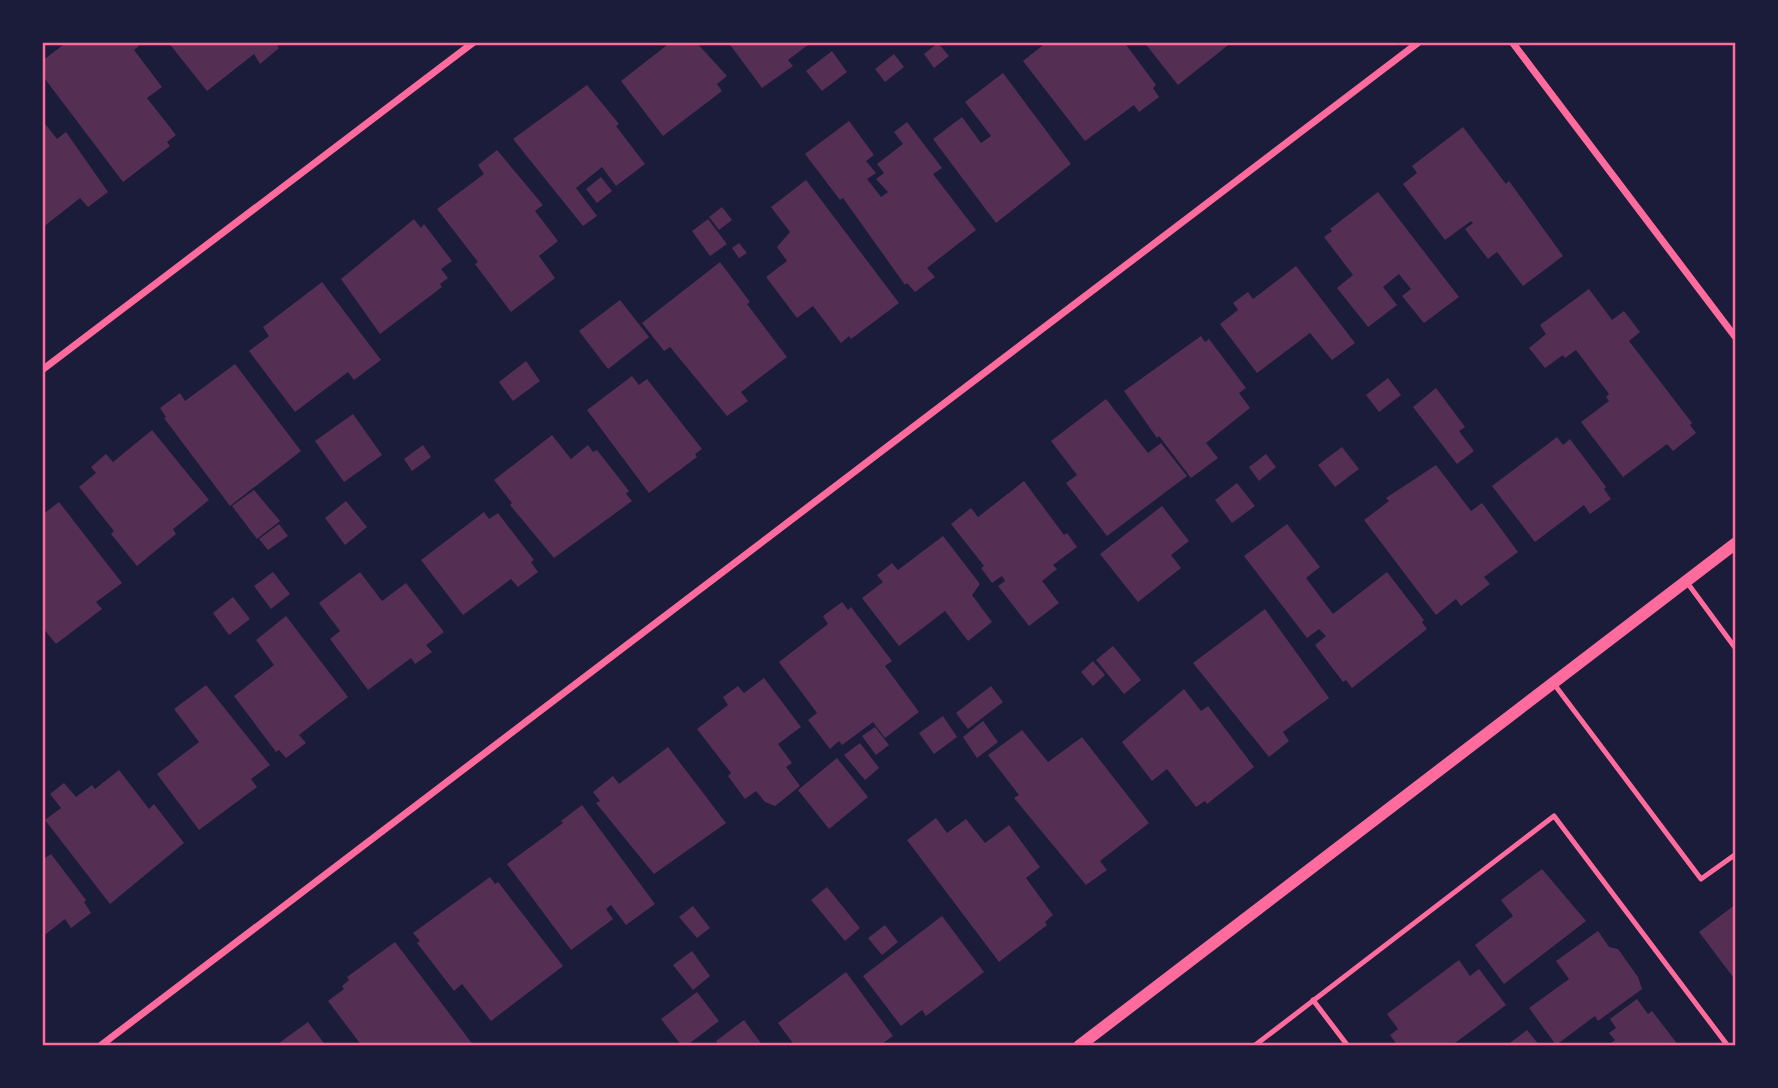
<svg xmlns="http://www.w3.org/2000/svg" width="1778" height="1088" viewBox="0 0 1778 1088" font-family="Arial,sans-serif">
  <style>
    .building { fill: #542f53 }
    .lines { fill: none; stroke-linecap: round; stroke-linejoin: round }
    .service { stroke: #ff6b9d; stroke-width: 5 }
    .minor { stroke: #ff6b9d; stroke-width: 7 }
    .tertiary { stroke: #ff6b9d; stroke-width: 12 }
    .neatline { fill: none; stroke: #ff6b9d; stroke-width: 2.5 }
  </style>
  <rect width="100%" height="100%" fill="#1b1b3a"/>
  <g class="building">
    <polygon points="67,42 136,42 139,46 134,50 162,87 147,98 176,135 167,142 170,146 123,182 42,75 42,61"/>
    <polygon points="168,42 275,42 279,48 260,64 254,54 207,91"/>
    <polygon points="665,42 696,42 727,76 717,84 722,91 663,136 621,81 667,45"/>
    <polygon points="728,42 812,42 788,60 793,66 762,88"/>
    <polygon points="1047,42 1124,42 1156,85 1153,88 1159,97 1139,112 1134,105 1085,141 1023,61"/>
    <polygon points="1144,42 1232,42 1178,85"/>
    <polygon points="938,43 949,56 934,68 924,54"/>
    <polygon points="832,51 847,72 822,91 806,71"/>
    <polygon points="894,54 904,67 885,82 875,69"/>
    <polygon points="1003,73 1071,164 996,223 933,139 962,117 981,143 991,136 965,102"/>
    <polygon points="587,85 619,124 616,126 645,164 616,186 602,167 576,188 597,216 583,226 513,139"/>
    <polygon points="42,120 57,139 66,132 108,192 88,207 80,198 42,228"/>
    <polygon points="849,121 874,155 866,161 876,173 867,179 881,197 888,192 876,179 884,173 877,164 903,144 894,132 907,122 942,168 933,174 976,230 927,268 935,277 915,292 907,283 905,285 843,198 840,200 805,154"/>
    <polygon points="1463,127 1506,184 1509,181 1563,256 1523,286 1497,252 1488,259 1465,229 1473,223 1471,221 1445,240 1403,184 1417,173 1412,166"/>
    <polygon points="497,150 543,205 535,211 558,241 539,256 555,278 511,312 475,264 478,262 437,209 484,174 478,165"/>
    <polygon points="601,177 612,191 597,203 586,189"/>
    <polygon points="806,180 899,303 851,339 849,336 841,343 813,306 797,318 766,277 787,261 777,247 790,232 771,207"/>
    <polygon points="1378,192 1459,297 1424,323 1402,296 1411,289 1399,274 1383,287 1397,305 1368,327 1337,288 1353,275 1324,237 1332,231 1330,229"/>
    <polygon points="722,207 732,220 719,230 709,217"/>
    <polygon points="414,219 421,228 424,224 452,261 441,269 448,278 440,284 442,287 380,334 341,279"/>
    <polygon points="708,219 727,244 710,256 692,231"/>
    <polygon points="739,243 747,253 739,258 732,248"/>
    <polygon points="720,262 750,302 747,304 787,357 741,392 748,401 727,416 670,347 664,351 642,323"/>
    <polygon points="1296,266 1355,343 1332,360 1310,333 1257,373 1220,324 1238,310 1233,303 1248,292 1253,299"/>
    <polygon points="322,282 381,360 354,380 348,372 295,412 249,351 269,336 263,327"/>
    <polygon points="1589,289 1612,320 1624,311 1640,332 1629,341 1692,423 1690,425 1696,433 1673,451 1667,444 1623,477 1581,422 1609,401 1606,397 1609,394 1576,350 1565,358 1563,355 1545,368 1529,348 1546,334 1540,325"/>
    <polygon points="620,300 649,337 608,369 579,331"/>
    <polygon points="1201,336 1205,342 1209,339 1246,388 1239,393 1250,408 1206,443 1218,458 1191,478 1159,436 1157,438 1124,391"/>
    <polygon points="526,361 540,381 513,401 499,382"/>
    <polygon points="235,364 301,451 230,506 164,418 166,417 160,408 180,393 185,401"/>
    <polygon points="632,376 639,385 647,379 702,449 695,454 697,457 649,493 587,410"/>
    <polygon points="1388,378 1401,395 1379,412 1366,395"/>
    <polygon points="1436,388 1465,427 1459,431 1474,451 1457,464 1413,407"/>
    <polygon points="1106,399 1148,453 1161,443 1187,476 1107,536 1066,483 1077,475 1051,441"/>
    <polygon points="353,414 382,455 344,482 315,441"/>
    <polygon points="152,430 209,500 173,529 176,534 137,566 111,534 114,531 79,487 96,473 91,467 106,454 113,462"/>
    <polygon points="552,435 571,459 588,445 593,452 597,450 629,491 626,494 632,501 554,558 510,505 512,503 494,480"/>
    <polygon points="1557,437 1563,445 1570,439 1606,487 1604,489 1611,499 1590,514 1584,505 1535,542 1492,486"/>
    <polygon points="423,445 431,457 412,471 404,459"/>
    <polygon points="1342,447 1359,469 1335,487 1318,465"/>
    <polygon points="1266,454 1276,467 1259,481 1249,467"/>
    <polygon points="1436,465 1471,511 1482,503 1518,552 1484,577 1490,584 1461,606 1456,599 1436,615 1364,520 1389,501 1386,498"/>
    <polygon points="1024,481 1064,535 1067,533 1077,547 1053,565 1057,569 1042,581 1059,603 1029,626 998,586 1005,581 1002,576 992,583 981,568 984,566 951,524 971,508 978,517"/>
    <polygon points="1237,483 1255,506 1232,523 1215,500"/>
    <polygon points="254,490 280,521 257,539 232,506"/>
    <polygon points="346,501 367,527 345,545 325,518"/>
    <polygon points="59,502 122,583 96,602 102,609 56,644 42,627 42,515"/>
    <polygon points="1162,506 1189,541 1171,555 1181,568 1138,602 1100,554"/>
    <polygon points="484,512 489,519 498,513 534,560 531,562 538,572 518,587 511,579 463,615 421,560"/>
    <polygon points="279,524 288,536 268,550 259,539"/>
    <polygon points="1287,524 1320,567 1306,578 1333,614 1387,572 1424,620 1422,622 1427,629 1352,688 1346,680 1343,682 1315,645 1326,636 1319,629 1307,638 1244,556"/>
    <polygon points="943,536 980,584 972,595 992,622 968,641 945,611 899,646 862,598 883,582 877,575 892,563 898,570"/>
    <polygon points="273,572 290,594 271,609 254,586"/>
    <polygon points="360,572 382,601 406,583 444,632 426,645 432,652 415,664 411,658 368,690 330,639 340,631 319,603"/>
    <polygon points="233,597 250,619 229,635 213,613"/>
    <polygon points="842,602 848,610 851,607 892,661 885,666 919,712 885,738 873,722 842,745 839,741 830,749 808,720 817,713 779,662 828,624 823,616"/>
    <polygon points="1265,609 1329,698 1283,732 1289,741 1269,757 1193,663"/>
    <polygon points="286,616 348,697 299,735 306,743 286,758 279,750 276,752 234,696 274,665 256,640"/>
    <polygon points="1113,646 1141,680 1124,694 1096,660"/>
    <polygon points="1093,661 1105,675 1093,686 1081,672"/>
    <polygon points="764,678 801,727 778,744 792,763 786,767 800,786 775,806 765,802 756,791 745,799 728,776 731,773 697,729 728,705 723,697 738,686 744,693"/>
    <polygon points="206,685 270,765 251,779 257,787 199,830 157,774 199,742 174,709"/>
    <polygon points="991,686 1003,702 968,729 956,713"/>
    <polygon points="1184,689 1201,711 1208,706 1254,767 1207,804 1205,801 1196,807 1167,769 1152,781 1122,742"/>
    <polygon points="943,716 957,737 934,754 919,733"/>
    <polygon points="983,721 998,742 977,758 963,737"/>
    <polygon points="875,727 889,745 876,755 862,736"/>
    <polygon points="1022,730 1048,762 1082,737 1149,823 1100,861 1107,870 1086,885 1014,798 1019,795 988,755"/>
    <polygon points="860,743 879,768 865,780 844,755"/>
    <polygon points="668,747 726,823 654,874 596,803 600,801 593,792 613,776 619,784"/>
    <polygon points="837,758 868,797 829,829 798,790"/>
    <polygon points="119,770 149,809 154,804 184,843 110,904 45,820 61,808 50,794 64,783 76,797 92,785 95,789"/>
    <polygon points="582,805 655,904 626,925 611,905 606,909 613,919 571,950 507,864 563,823 561,821"/>
    <polygon points="936,818 947,833 966,819 985,843 1009,825 1040,867 1026,878 1053,915 1045,922 1047,925 999,962 907,840"/>
    <polygon points="51,854 86,900 84,902 91,913 71,928 65,919 42,937 42,860"/>
    <polygon points="1542,869 1586,921 1504,984 1475,945 1513,916 1501,900"/>
    <polygon points="490,877 495,884 498,882 563,966 491,1021 462,984 454,991 417,943 420,941 413,933"/>
    <polygon points="827,887 860,928 845,941 811,900"/>
    <polygon points="1736,904 1736,981 1699,932"/>
    <polygon points="693,906 710,928 697,938 679,917"/>
    <polygon points="942,916 984,972 926,1016 922,1010 901,1026 863,976"/>
    <polygon points="885,925 898,942 882,955 868,938"/>
    <polygon points="1598,931 1609,947 1618,949 1638,977 1642,989 1598,1021 1595,1016 1556,1045 1529,1008 1569,979 1556,961"/>
    <polygon points="395,942 433,992 474,1046 362,1046 328,1001 344,989 342,986 349,980 347,977"/>
    <polygon points="692,951 710,976 693,990 673,965"/>
    <polygon points="1459,960 1470,976 1479,969 1506,1005 1451,1046 1398,1046 1390,1035 1398,1029 1387,1014"/>
    <polygon points="846,972 893,1036 879,1046 867,1043 863,1046 795,1046 778,1023"/>
    <polygon points="697,992 719,1021 686,1046 682,1046 661,1019"/>
    <polygon points="1637,999 1648,1014 1652,1011 1679,1046 1607,1046 1615,1040 1609,1033 1616,1028 1610,1019"/>
    <polygon points="744,1020 763,1046 719,1046 716,1041"/>
    <polygon points="308,1022 326,1046 275,1046"/>
    <polygon points="1527,1030 1540,1046 1506,1046"/>
  </g>
  <g class="lines">
    <g class="service">
      <polyline points="1686,581 1736,649"/>
      <polyline points="1554,684 1701,879 1736,854"/>
      <polyline points="1313,1000 1348,1046"/>
      <polyline points="1254,1046 1554,816 1728,1046"/>
    </g>
    <g class="minor">
      <polyline points="1512,42 1736,338"/>
      <polyline points="42,370 474,42"/>
      <polyline points="100,1046 1419,42"/>
    </g>
    <polyline class="tertiary" points="1079,1046 1736,543"/>
  </g>
  <rect width="1778" height="1088" fill="none" stroke="#1b1b3a" stroke-width="88"/>
  <rect x="44" y="44" width="1690" height="1000" class="neatline"/>
</svg>
